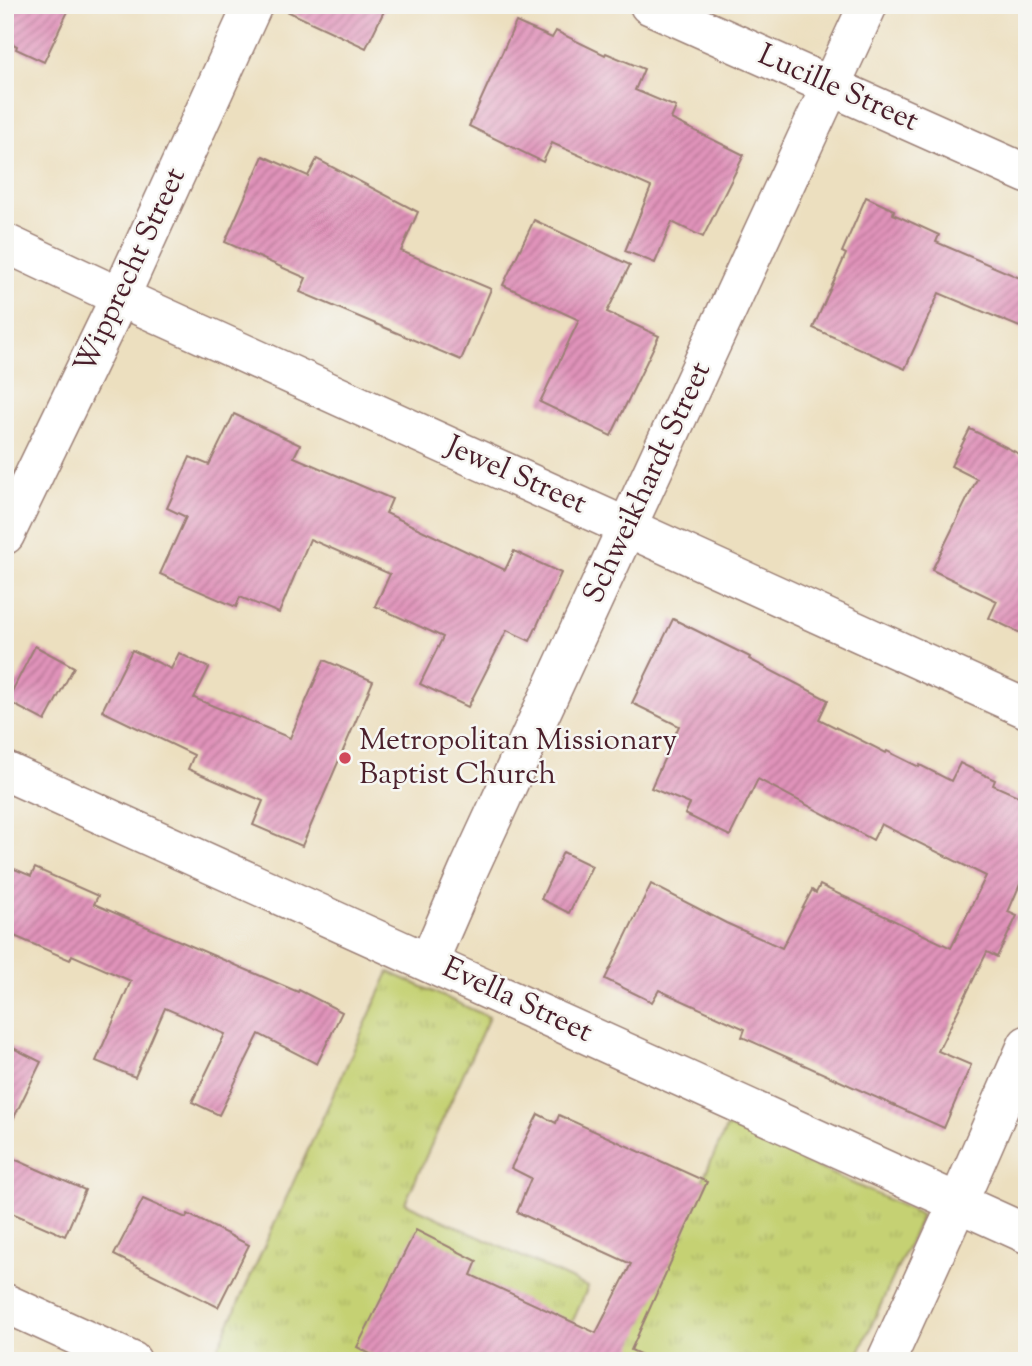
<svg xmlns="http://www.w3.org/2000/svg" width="1032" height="1366" viewBox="0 0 1032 1366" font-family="'Sorts Mill Goudy',serif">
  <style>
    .grass { fill: url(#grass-tufts); stroke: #88784f; stroke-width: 2 }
    .building { fill: url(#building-hatch) }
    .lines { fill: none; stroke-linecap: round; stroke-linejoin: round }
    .minor-casing { stroke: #9b7f75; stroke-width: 41 }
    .minor { stroke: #fff; stroke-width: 38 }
    .poi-dot { fill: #d1495b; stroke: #f6f6f2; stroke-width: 2.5 }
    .labels { text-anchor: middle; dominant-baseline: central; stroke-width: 5; stroke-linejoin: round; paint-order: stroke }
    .street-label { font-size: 30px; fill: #4a1f2b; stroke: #f6f6f2 }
    .poi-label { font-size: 30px; fill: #4a1f2b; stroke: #f6f6f2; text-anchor: start }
  </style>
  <defs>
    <pattern id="grass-tufts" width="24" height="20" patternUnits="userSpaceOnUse" patternTransform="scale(1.75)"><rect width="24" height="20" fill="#c5d173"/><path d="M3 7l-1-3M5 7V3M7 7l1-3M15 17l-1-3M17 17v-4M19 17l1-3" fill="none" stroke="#abb364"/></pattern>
    <pattern id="building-hatch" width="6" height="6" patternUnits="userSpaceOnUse" patternTransform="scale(1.75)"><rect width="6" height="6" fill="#e093ba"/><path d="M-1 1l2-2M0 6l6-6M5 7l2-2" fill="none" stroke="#b87797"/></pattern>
  </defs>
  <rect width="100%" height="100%" fill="#f6f6f2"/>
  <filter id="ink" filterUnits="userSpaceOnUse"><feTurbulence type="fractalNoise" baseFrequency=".0143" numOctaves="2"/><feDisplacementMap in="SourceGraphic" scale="14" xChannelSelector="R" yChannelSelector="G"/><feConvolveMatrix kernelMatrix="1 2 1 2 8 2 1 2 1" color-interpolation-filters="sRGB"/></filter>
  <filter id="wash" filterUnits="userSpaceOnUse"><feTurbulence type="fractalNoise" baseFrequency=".00686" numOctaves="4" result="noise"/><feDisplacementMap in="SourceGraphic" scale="28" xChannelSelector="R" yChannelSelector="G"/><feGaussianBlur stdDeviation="1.57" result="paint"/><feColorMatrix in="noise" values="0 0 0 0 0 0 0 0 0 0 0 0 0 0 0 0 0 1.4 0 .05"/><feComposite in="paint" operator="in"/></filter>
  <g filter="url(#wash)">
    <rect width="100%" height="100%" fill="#ecdfbf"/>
    <g class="grass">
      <polygon points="389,972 489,1017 405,1203 588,1287 555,1361 212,1361"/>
      <polygon points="727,1126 922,1215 855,1361 620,1361"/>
    </g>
    <g id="blocks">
      <g class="building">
        <polygon points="5,5 71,5 44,62 16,49 17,46 5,40"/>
        <polygon points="274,5 387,5 366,48"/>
        <polygon points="516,22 552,38 556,31 605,55 606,53 644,69 635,90 676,107 671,119 744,155 703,237 672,222 655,263 625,251 651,187 552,143 543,162 469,126"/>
        <polygon points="263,156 308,176 317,159 418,212 401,251 491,289 461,360 300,292 306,278 225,242"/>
        <polygon points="866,197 894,210 893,214 939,235 936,242 1027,281 1027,330 939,293 905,369 813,328 846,254 842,252"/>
        <polygon points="534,220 630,265 607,312 659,336 611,436 540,402 579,320 503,285"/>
        <polygon points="234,414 300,445 294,457 392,499 386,513 505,570 514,551 561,573 530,641 507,630 468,707 420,684 443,637 375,606 390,574 310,539 279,613 240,597 236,607 160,574 186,517 167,508 190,457 209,465"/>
        <polygon points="970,429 1027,458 1027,636 989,618 997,601 932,570 977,479 951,466"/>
        <polygon points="673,619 750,657 749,659 828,700 819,719 886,753 887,751 919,767 920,765 951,781 960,763 995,780 993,785 1027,800 1027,868 1008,912 1017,916 997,957 987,952 938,1051 971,1065 944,1128 742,1037 745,1029 659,990 652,1002 605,979 651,884 726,923 782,948 812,890 816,893 820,885 951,948 986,876 881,824 873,840 758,779 730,836 685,814 690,804 651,788 679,726 632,703"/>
        <polygon points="35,646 74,667 45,721 7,701"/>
        <polygon points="132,650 171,669 179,653 209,668 194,698 290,738 324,660 373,681 302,846 253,825 263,801 188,769 194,755 102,711"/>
        <polygon points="563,852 592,866 569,913 541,899"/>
        <polygon points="5,865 31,876 35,868 98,896 94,904 298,992 299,990 342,1012 317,1064 259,1034 219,1115 192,1102 225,1034 165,1008 135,1077 96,1061 131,981 72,955 70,960 5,932"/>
        <polygon points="5,1044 41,1062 5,1136"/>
        <polygon points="538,1114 556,1123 559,1115 707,1182 631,1350 655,1361 383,1361 357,1347 416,1230 477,1261 471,1275 596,1333 631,1264 517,1212 531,1178 511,1168"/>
        <polygon points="5,1155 85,1190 65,1236 5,1210"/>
        <polygon points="143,1199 186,1218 188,1214 249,1245 218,1307 114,1255"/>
      </g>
    </g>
  </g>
  <g filter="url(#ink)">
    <use href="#blocks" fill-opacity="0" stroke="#9b7f75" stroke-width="2"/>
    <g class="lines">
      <g class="minor-casing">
        <g id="minor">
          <polyline points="649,5 1027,174"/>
          <polyline points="5,243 120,297 1027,709"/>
          <polyline points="5,535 120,297 253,5"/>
          <polyline points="5,771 1027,1234"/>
          <polyline points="429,961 469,869 868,5"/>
          <polyline points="5,1303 132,1361"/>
          <polyline points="886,1361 958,1203 1027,1045"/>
        </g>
      </g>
      <use href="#minor" class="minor"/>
    </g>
  </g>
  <circle class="poi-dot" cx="345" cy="758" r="7"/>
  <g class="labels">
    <g class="street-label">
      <text transform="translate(838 89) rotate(24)">Lucille Street</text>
      <text transform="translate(131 271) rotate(-65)">Wipprecht Street</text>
      <text transform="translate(516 476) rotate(24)">Jewel Street</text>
      <text transform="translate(648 483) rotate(-65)">Schweikhardt Street</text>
      <text transform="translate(517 1001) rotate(25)">Evella Street</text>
    </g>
    <g class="poi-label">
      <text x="359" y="741">Metropolitan Missionary<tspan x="359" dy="34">Baptist Church</tspan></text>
    </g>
  </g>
  <rect width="1032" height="1366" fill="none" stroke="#f6f6f2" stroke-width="28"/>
</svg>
